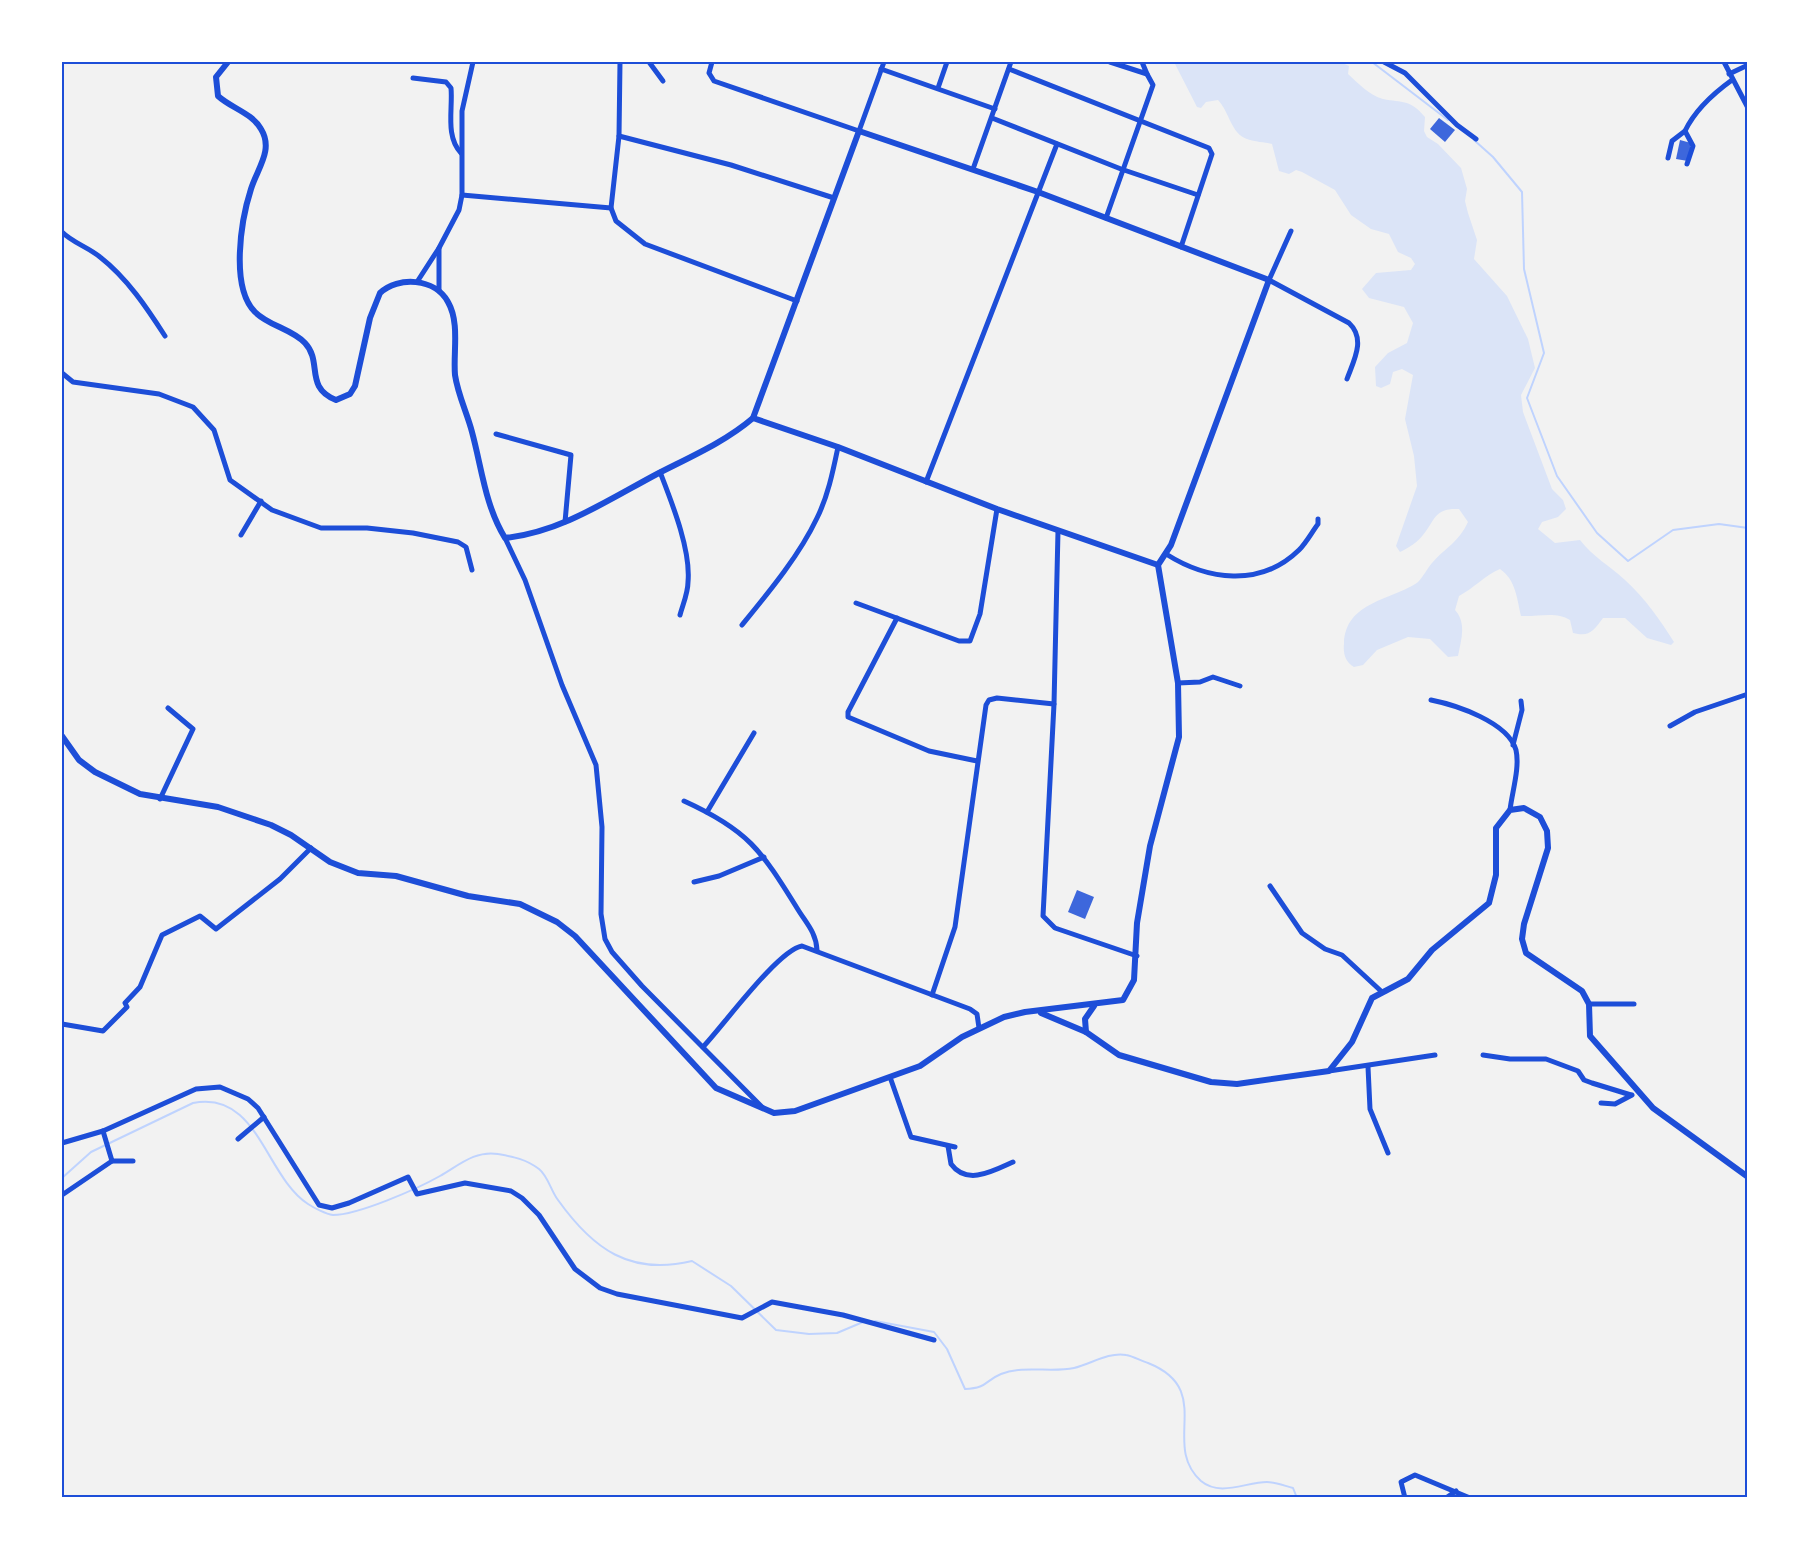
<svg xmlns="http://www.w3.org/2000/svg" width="1809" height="1559" viewBox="0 0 1809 1559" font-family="'Exo 2',sans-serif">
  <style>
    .green { fill: #dbe4f7 }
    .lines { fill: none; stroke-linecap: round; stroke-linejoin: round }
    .stream { stroke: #bfd3fe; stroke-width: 2 }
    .building { fill: #3d67dc }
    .minor { stroke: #1d4ed8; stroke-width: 5 }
    .tertiary { stroke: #1d4ed8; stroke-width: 6 }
    .neatline { fill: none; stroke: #1d4ed8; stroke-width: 2 }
  </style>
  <rect width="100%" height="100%" fill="#f2f2f2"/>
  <path class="green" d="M1174 62H1340L1349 66 1348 74C1358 83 1369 95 1383 99 1403 103 1410 99 1425 117L1424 131 1427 137 1438 144 1461 168 1467 189 1465 201 1468 213 1477 240 1474 259 1507 296 1528 339 1535 368 1521 395 1523 412 1552 489 1563 500 1566 509 1558 517 1542 522 1538 529 1555 543 1580 540C1594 558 1609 565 1625 580 1645 598 1660 620 1674 642L1671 645 1647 638 1625 618H1603C1593 631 1590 637 1573 633L1570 620C1556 611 1538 617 1521 616 1517 599 1516 580 1500 569 1484 576 1474 588 1459 596L1455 610C1467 623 1461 640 1458 656L1448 657 1430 639 1408 637 1377 650 1363 665 1354 667C1345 662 1343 653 1344 644 1345 601 1393 600 1418 582 1423 577 1427 569 1432 563 1446 547 1458 543 1468 522L1459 509C1434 508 1436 519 1423 535 1418 542 1408 548 1400 552L1396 546 1417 486 1414 456 1405 419 1413 375 1402 369 1393 372 1390 384 1381 388 1376 386 1375 367 1388 353 1407 343 1413 323 1404 307 1369 298 1362 289 1376 273 1411 270 1415 264 1411 258 1398 252 1389 234 1371 229 1351 215 1335 190 1302 172 1296 170 1289 174 1279 171 1272 144C1264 142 1255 142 1247 139 1231 134 1229 111 1218 100L1206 102 1201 108 1197 107Z"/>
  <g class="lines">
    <g class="stream">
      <polyline points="1372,62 1448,120"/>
      <polyline points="1474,140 1493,157 1522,192 1524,269 1544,353 1527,398 1557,476 1597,533 1628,561 1673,530 1719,524 1748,528"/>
      <path d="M62 1178 91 1152 193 1103C258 1090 265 1176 308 1204 314 1208 326 1214 333 1215 358 1215 417 1189 440 1176 458 1166 475 1150 498 1154 514 1157 526 1159 539 1169 548 1176 551 1191 558 1200 593 1249 630 1276 692 1261L731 1286 776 1330 809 1334 837 1333 863 1322"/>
      <path d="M875 1321 934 1332 947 1349 965 1389C988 1388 984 1381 1001 1374 1024 1365 1051 1373 1074 1368 1091 1364 1108 1352 1126 1355 1133 1356 1141 1361 1148 1363 1216 1390 1160 1444 1201 1481 1220 1497 1246 1482 1267 1482 1276 1482 1285 1486 1293 1488L1297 1498"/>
    </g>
  </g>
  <g class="building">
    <polygon points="1439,118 1455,130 1445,142 1430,129"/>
    <polygon points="1680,140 1691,143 1688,161 1676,159"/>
    <polygon points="1077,890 1094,897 1085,919 1068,912"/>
  </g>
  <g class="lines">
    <g class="minor">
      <polyline points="620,62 619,136 611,208 616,221 645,244 797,301"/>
      <polyline points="649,62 663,81"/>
      <polyline points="712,62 709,73 714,81 859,131 884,62"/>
      <polyline points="1110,62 1147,74 1142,62"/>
      <polyline points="1384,62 1405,73 1457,125 1476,139"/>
      <polyline points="1724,62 1748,108"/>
      <polyline points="881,69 995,109"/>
      <polyline points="1009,69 1209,148 1212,154 1181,247"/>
      <polyline points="1729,74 1748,65"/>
      <path d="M413 78 446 82 451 88C453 109 445 136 461 153"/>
      <polyline points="938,88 947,62"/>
      <polyline points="992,118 1121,169 1198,195"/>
      <polyline points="619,136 731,165 834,198"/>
      <polyline points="1668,158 1672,141 1685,131"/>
      <path d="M1687 164 1693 146 1685 131C1695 110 1714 93 1732 80"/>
      <polyline points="973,169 1011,62"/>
      <polyline points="462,195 611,208"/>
      <polyline points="1106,218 1153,85 1147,74"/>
      <path d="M1291 231 1269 280 1349 323C1366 339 1354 360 1347 379"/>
      <path d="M62 232C73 243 88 247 100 257 127 278 147 308 165 336"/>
      <polyline points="417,282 439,248 459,210 462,195 462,111 473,62"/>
      <polyline points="439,291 439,248"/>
      <polyline points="62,373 73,382 159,394 193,407 214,430 230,480 272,510 321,528 367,528 413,533 458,542 466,547 472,570"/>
      <polyline points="496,434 571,455 565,522"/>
      <path d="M660 472C672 503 691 550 688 582 688 593 683 604 680 615"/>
      <polyline points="926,482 1057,144"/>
      <polyline points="241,535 261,501"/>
      <polyline points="505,538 525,580 562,685 596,765 602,827 601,914 605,939 612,952 642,986 763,1108"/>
      <path d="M1166 554C1207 580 1260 588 1299 550 1306 543 1312 532 1318 524V519"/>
      <polyline points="856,603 959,641 970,641 980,614 997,509"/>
      <polyline points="897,618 848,712 848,717 929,751 977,761"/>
      <path d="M742 625C769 592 799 556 817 518 828 496 833 471 838 447"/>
      <polyline points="1178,683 1200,682 1213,677 1240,686"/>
      <path d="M1431 700C1456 705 1508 722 1516 750 1520 768 1512 792 1510 810"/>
      <polyline points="1054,704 1043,916 1055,928 1137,956"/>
      <polyline points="1670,726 1695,712 1748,694"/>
      <polyline points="1513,745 1522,710 1521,701"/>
      <polyline points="160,799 193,729 168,708"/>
      <path d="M684 801C748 830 761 850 797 908 806 923 816 932 817 950"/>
      <polyline points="707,812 754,733"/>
      <polyline points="694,882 719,876 764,857"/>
      <polyline points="1270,886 1302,933 1325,949 1342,955 1382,992"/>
      <polyline points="932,995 955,927 986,705 989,700 997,698 1054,704 1058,531"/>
      <polyline points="1589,1004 1634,1004"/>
      <polyline points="62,1024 103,1031 127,1007 125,1003 140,987 162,935 200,916 216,929 280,879 311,848"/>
      <path d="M703 1047C723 1026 778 950 802 946L970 1009 977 1014 979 1028"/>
      <polyline points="1483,1055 1510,1059 1546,1059 1578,1071 1584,1080 1592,1083 1631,1095"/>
      <polyline points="1368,1067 1370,1109 1388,1153"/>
      <polyline points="1329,1071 1435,1055"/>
      <polyline points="890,1077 911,1137 955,1147"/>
      <polyline points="1601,1103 1615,1104 1632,1095"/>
      <polyline points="238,1139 264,1117"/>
      <polyline points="62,1143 103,1131 196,1089 220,1087 248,1099 258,1108 319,1205 332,1208 349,1203 408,1177 417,1194 465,1183 511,1191 522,1198 539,1215 575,1269 600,1288 617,1294 742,1318 772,1302 843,1315 934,1340"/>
      <path d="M948 1146 951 1164C967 1186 993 1171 1013 1162"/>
      <polyline points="112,1161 133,1161"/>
      <polyline points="62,1195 112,1161 103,1131"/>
      <polyline points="1405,1498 1401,1482 1415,1475 1470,1498"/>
      <polyline points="1446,1498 1456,1491"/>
    </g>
    <g class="tertiary">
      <polyline points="753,418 838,447 997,509 1158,565"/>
      <path d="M62 736 79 760 95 772 140 794 218 807 271 825 291 835 330 862 358 873 396 876 468 896 520 904 557 922 575 936 716 1088 774 1113 795 1111 920 1066 962 1037 1004 1017 1025 1012 1123 1000 1134 980 1137 923 1150 846 1179 737 1178 683 1158 565 1171 545 1269 280 1038 192 859 131 753 418C725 442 690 457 657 474 608 500 561 532 505 538 485 505 482 469 472 432 467 413 458 395 455 375 453 352 460 323 448 302 435 278 398 276 380 293L370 318 355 386 350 394 336 400C304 387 323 362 305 343 292 329 269 326 255 312 230 287 241 220 251 189 257 169 274 150 261 129 252 113 231 108 218 96L216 77 228 62"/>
      <polyline points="1041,1013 1086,1032 1119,1055 1211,1082 1237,1084 1329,1071 1352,1042 1372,998 1408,979 1432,950 1489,903 1496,875 1496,828 1510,810 1524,808 1540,817 1547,831 1548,848 1524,924 1522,939 1526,953 1582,991 1589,1004 1590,1036 1653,1108 1748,1177"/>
      <polyline points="1086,1032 1085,1019 1094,1006"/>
    </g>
  </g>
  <rect width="1809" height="1559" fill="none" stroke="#ffffff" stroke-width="126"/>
  <rect x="63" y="63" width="1683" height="1433" class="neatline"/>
</svg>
